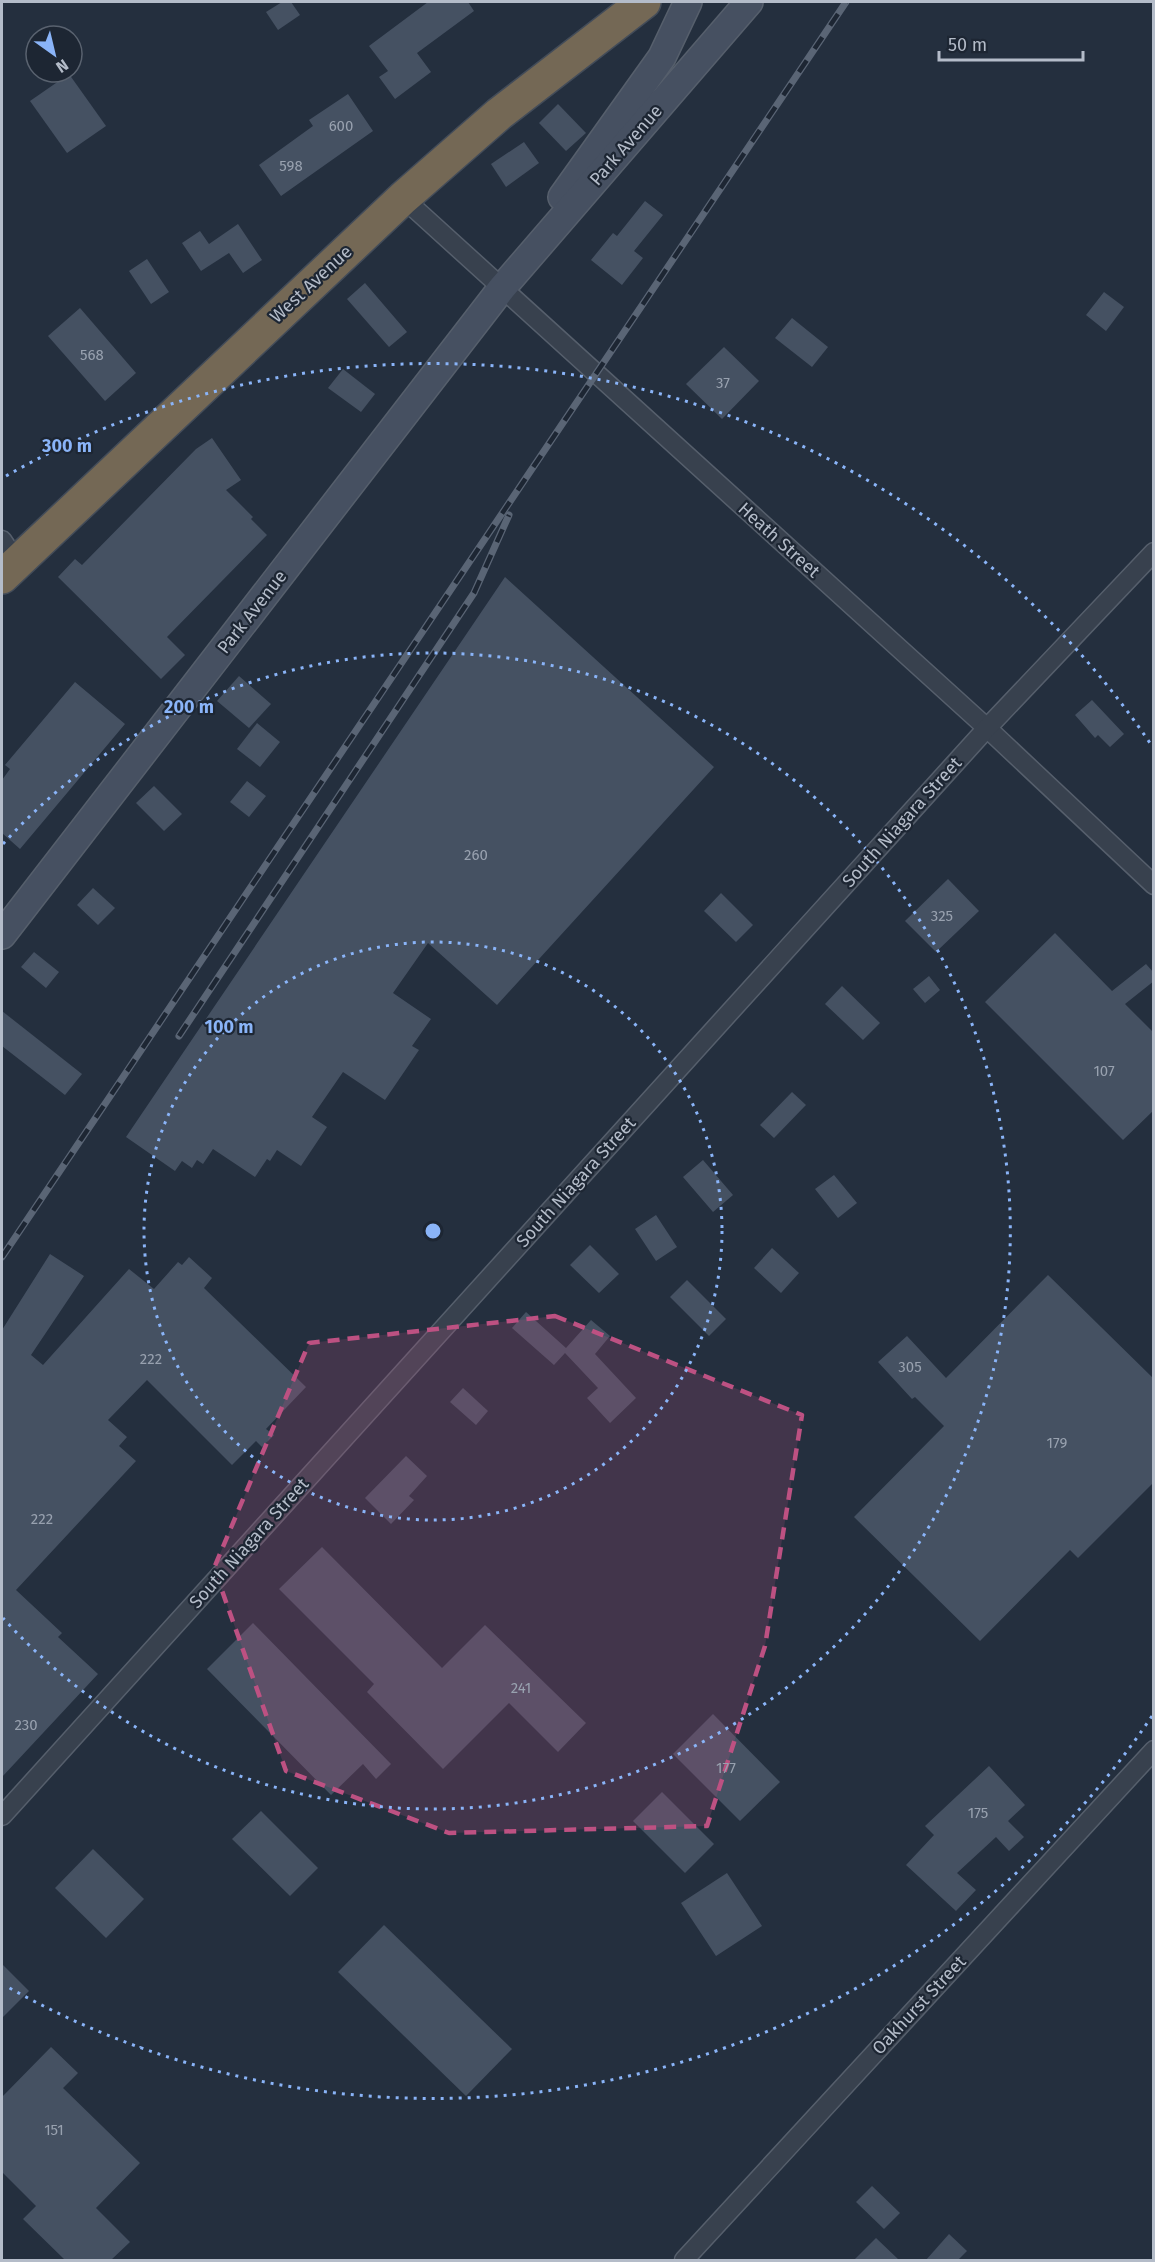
<svg xmlns="http://www.w3.org/2000/svg" width="1155" height="2262" viewBox="0 0 1155 2262" font-family="'Fira Sans',sans-serif">
  <style>
    .building { fill: #455162 }
    .lines { fill: none; stroke-linecap: round; stroke-linejoin: round }
    .street-casing { stroke: #565f6c; stroke-width: 21 }
    .secondary-casing { stroke: #565f6c; stroke-width: 30 }
    .highway-casing { stroke: #434c59; stroke-width: 36 }
    .street { stroke: #38414e; stroke-width: 18 }
    .secondary { stroke: #465061; stroke-width: 27 }
    .highway { stroke: #746855; stroke-width: 33 }
    .rail-casing { stroke: #5a6575; stroke-width: 7 }
    .rail { stroke: #1d2633; stroke-width: 4.5; stroke-dasharray: 14; stroke-linecap: butt }
    .marked { fill: #bd5182; fill-opacity: 0.2; stroke: #bd5182; stroke-width: 4.5; stroke-dasharray: 12 8; stroke-linejoin: round }
    .ring { fill: none; stroke: #8ab4f8; stroke-width: 3; stroke-dasharray: 3 6 }
    .labels { text-anchor: middle; dominant-baseline: central; stroke-width: 4.5; stroke-linejoin: round; paint-order: stroke }
    .number-label { font-size: 15px; fill: #98a1af }
    .street-label { font-size: 18px; fill: #b4bcc9; stroke: #1d2633 }
    .centre { fill: #8ab4f8; stroke: #1d2633; stroke-width: 3 }
    .ring-label { font-size: 18px; text-anchor: middle; font-weight: bold; fill: #8ab4f8; stroke: #1d2633; stroke-width: 4.5; stroke-linejoin: round; paint-order: stroke }
  </style>
  <rect width="100%" height="100%" fill="#242f3e"/>
  <g class="building">
    <polygon points="282,2 291,2 300,15 278,30 266,12"/>
    <polygon points="428,2 468,2 474,11 417,53 431,72 395,99 379,77 388,71 369,46"/>
    <polygon points="69,74 106,126 67,153 30,101"/>
    <polygon points="348,94 373,131 281,196 259,165 313,126 309,120"/>
    <polygon points="558,104 586,133 566,151 539,123"/>
    <polygon points="524,142 539,163 506,187 491,164"/>
    <polygon points="645,201 663,215 634,251 643,258 622,285 591,260 613,233 617,236"/>
    <polygon points="238,224 262,260 243,273 229,253 201,271 182,243 200,231 209,244"/>
    <polygon points="147,259 169,292 151,304 129,271"/>
    <polygon points="365,283 407,332 389,347 347,299"/>
    <polygon points="1104,292 1124,307 1106,331 1086,315"/>
    <polygon points="80,308 136,373 105,401 48,336"/>
    <polygon points="792,318 828,347 812,367 775,338"/>
    <polygon points="724,347 759,381 722,419 686,384"/>
    <polygon points="343,369 375,394 361,412 328,388"/>
    <polygon points="212,438 241,480 226,490 253,517 251,519 267,535 167,637 185,655 161,679 58,577 75,559 82,565 196,449"/>
    <polygon points="505,577 714,767 497,1005 428,943 393,993 431,1019 412,1046 419,1050 385,1100 343,1072 312,1117 327,1127 301,1166 277,1150 270,1161 267,1159 255,1177 213,1149 203,1164 197,1160 192,1168 182,1161 175,1171 126,1137"/>
    <polygon points="239,676 271,704 249,728 217,701"/>
    <polygon points="75,682 125,724 20,849 2,833 2,780 10,769 5,765"/>
    <polygon points="1092,700 1124,734 1110,747 1098,735 1095,738 1075,715"/>
    <polygon points="257,723 280,742 260,767 237,749"/>
    <polygon points="247,781 266,796 249,817 230,802"/>
    <polygon points="154,786 182,814 164,831 136,803"/>
    <polygon points="948,879 979,911 936,952 905,921"/>
    <polygon points="93,888 115,908 98,925 77,905"/>
    <polygon points="721,893 753,925 736,942 704,911"/>
    <polygon points="1055,933 1112,991 1146,964 1154,973 1154,981 1125,1004 1154,1033 1154,1110 1123,1140 985,1002"/>
    <polygon points="34,952 59,972 46,988 21,967"/>
    <polygon points="929,976 940,990 925,1003 913,989"/>
    <polygon points="842,986 880,1023 863,1040 825,1004"/>
    <polygon points="2,1011 82,1074 65,1095 2,1046"/>
    <polygon points="792,1092 806,1105 774,1138 760,1125"/>
    <polygon points="703,1160 733,1195 713,1212 683,1177"/>
    <polygon points="834,1175 857,1203 838,1218 815,1189"/>
    <polygon points="656,1215 677,1247 656,1261 635,1229"/>
    <polygon points="590,1245 619,1274 599,1293 570,1265"/>
    <polygon points="772,1248 799,1273 781,1293 754,1268"/>
    <polygon points="50,1254 84,1276 31,1355 43,1365 129,1269 154,1289 178,1262 182,1265 189,1257 212,1278 204,1288 306,1387 266,1429 274,1435 262,1447 256,1441 232,1465 147,1380 108,1420 127,1437 119,1446 136,1461 16,1590 62,1633 58,1637 98,1674 2,1777 2,1330"/>
    <polygon points="1048,1275 1154,1379 1154,1482 1078,1558 1070,1550 980,1641 854,1517 944,1426 915,1397 912,1399 878,1362 907,1336 946,1378"/>
    <polygon points="687,1280 726,1319 709,1336 670,1297"/>
    <polygon points="526,1312 566,1348 591,1320 610,1336 595,1354 636,1398 610,1423 587,1398 598,1388 565,1353 554,1365 512,1328"/>
    <polygon points="463,1388 488,1411 476,1425 450,1402"/>
    <polygon points="406,1456 427,1476 409,1496 414,1500 391,1524 365,1498"/>
    <polygon points="322,1547 442,1668 485,1625 586,1723 558,1752 509,1703 443,1769 367,1692 374,1684 279,1589"/>
    <polygon points="253,1623 391,1764 376,1779 363,1764 331,1795 207,1669"/>
    <polygon points="713,1714 780,1782 740,1821 673,1754"/>
    <polygon points="989,1766 1025,1805 1008,1821 1024,1837 1009,1851 996,1837 957,1873 976,1890 956,1911 906,1865 934,1835 925,1826"/>
    <polygon points="662,1792 714,1844 685,1873 633,1821"/>
    <polygon points="261,1811 318,1868 290,1896 232,1839"/>
    <polygon points="93,1849 144,1899 106,1938 55,1888"/>
    <polygon points="727,1873 762,1926 716,1956 681,1903"/>
    <polygon points="384,1925 512,2049 466,2096 338,1972"/>
    <polygon points="2,1964 29,1991 2,2018"/>
    <polygon points="51,2047 78,2073 63,2088 140,2163 96,2208 130,2242 111,2260 65,2260 23,2219 36,2206 2,2172 2,2097"/>
    <polygon points="872,2186 900,2213 884,2229 856,2202"/>
    <polygon points="949,2234 967,2251 958,2260 926,2260"/>
    <polygon points="876,2238 899,2260 854,2260"/>
  </g>
  <g class="lines">
    <g class="street-casing">
      <g id="street">
        <polyline points="403,198 987,728 1154,885"/>
        <polyline points="2,540 17,562"/>
        <polyline points="2,1816 987,728 1154,552"/>
        <polyline points="684,2260 1154,1750"/>
      </g>
    </g>
    <g class="secondary-casing">
      <g id="secondary">
        <polyline points="562,197 662,57 688,2"/>
        <polyline points="2,935 502,288 749,2"/>
      </g>
    </g>
    <g class="highway-casing">
      <polyline id="highway" points="2,577 403,198 499,114 644,2"/>
    </g>
    <use href="#street" class="street"/>
    <use href="#secondary" class="secondary"/>
    <use href="#highway" class="highway"/>
    <g class="rail-casing">
      <g id="rail">
        <polyline points="179,1036 474,593 509,515"/>
        <polyline points="2,1257 846,2"/>
      </g>
    </g>
    <use href="#rail" class="rail"/>
  </g>
  <path class="marked" d="M555 1316 802 1415 765 1646 707 1826 449 1833 286 1771 214 1568 309 1343Z"/>
  <g class="ring">
    <circle cx="433" cy="1231" r="289"/>
    <path d="M3 844A578 578 0 1 1 3 1618"/>
    <path d="M1152 1716A867 867 0 0 1 6 1986M6 476A867 867 0 0 1 1152 746"/>
  </g>
  <g class="labels">
    <g class="number-label">
      <text x="341" y="126">600</text>
      <text x="291" y="166">598</text>
      <text x="92" y="355">568</text>
      <text x="723" y="383">37</text>
      <text x="476" y="855">260</text>
      <text x="942" y="916">325</text>
      <text x="1104" y="1071">107</text>
      <text x="151" y="1359">222</text>
      <text x="910" y="1367">305</text>
      <text x="1057" y="1443">179</text>
      <text x="42" y="1519">222</text>
      <text x="521" y="1688">241</text>
      <text x="26" y="1725">230</text>
      <text x="726" y="1768">177</text>
      <text x="978" y="1813">175</text>
      <text x="54" y="2130">151</text>
    </g>
    <g class="street-label">
      <text transform="translate(626 145) rotate(-49)">Park Avenue</text>
      <text transform="translate(311 284) rotate(-43)">West Avenue</text>
      <text transform="translate(779 540) rotate(42)">Heath Street</text>
      <text transform="translate(252 612) rotate(-52)">Park Avenue</text>
      <text transform="translate(902 822) rotate(-48)">South Niagara Street</text>
      <text transform="translate(576 1182) rotate(-48)">South Niagara Street</text>
      <text transform="translate(249 1543) rotate(-48)">South Niagara Street</text>
      <text transform="translate(919 2005) rotate(-47)">Oakhurst Street</text>
    </g>
  </g>
  <circle cx="433" cy="1231" r="9" class="centre"/>
  <g class="ring-label">
    <text x="67" y="452">300 m</text>
    <text x="189" y="713">200 m</text>
    <text x="229" y="1033">100 m</text>
  </g>
  <rect width="1155" height="2262" fill="none" stroke="#b4bcc9" stroke-width="6"/>
  <g transform="translate(54 54) rotate(146)"><circle r="28" fill="#1d2633" stroke="#59626f" stroke-width="1.5"/>
  <path d="M0-4.5L10 22L0 15L-10 22Z" fill="#8ab4f8"/>
  <text y="-9" font-size="16" font-weight="bold" text-anchor="middle" fill="#b4bcc9">N</text>
  </g>
  <path d="M939 51v9h144v-9" fill="none" stroke="#b4bcc9" stroke-width="3"/>
  <text x="948" y="51" font-size="18" fill="#b4bcc9" stroke="#1d2633" stroke-width="4.5" paint-order="stroke">50 m</text>
</svg>
